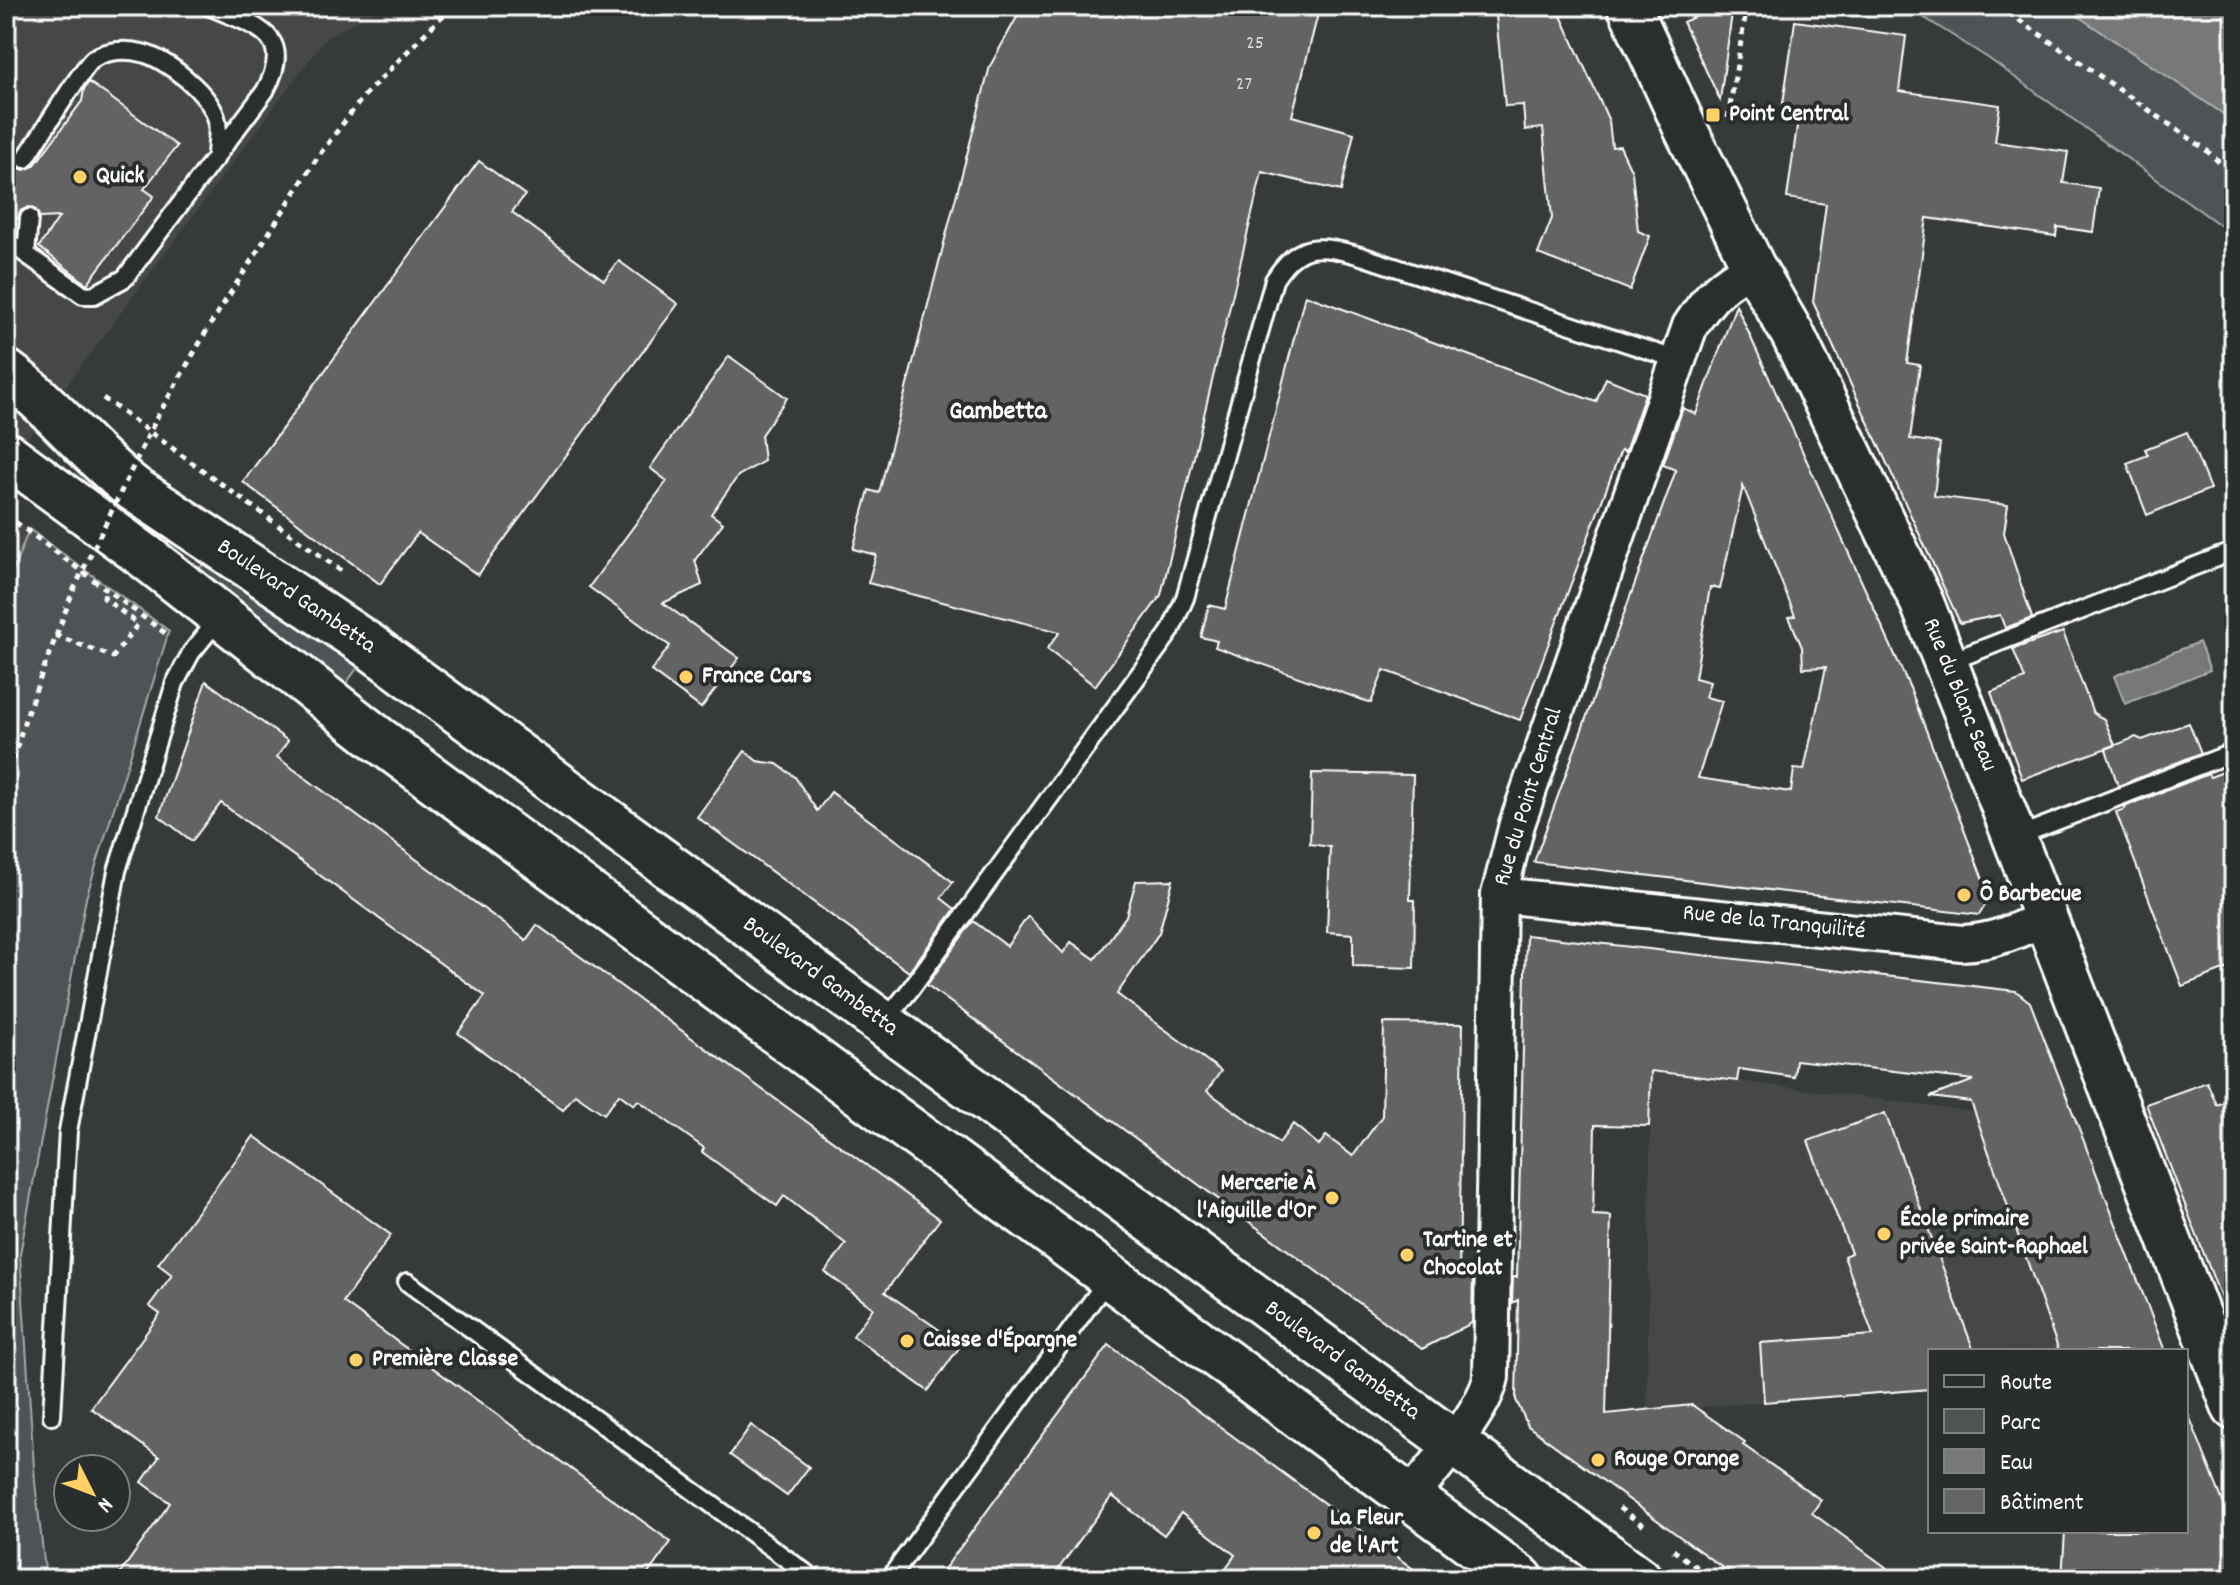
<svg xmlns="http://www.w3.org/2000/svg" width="2240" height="1585" viewBox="0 0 2240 1585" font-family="Dekko,sans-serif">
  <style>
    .built { fill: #444748 }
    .green { fill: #505354; stroke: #a8a9aa; stroke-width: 2 }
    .water { fill: #767879; stroke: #adaeaf; stroke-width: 2 }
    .building { fill: #636465; stroke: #fff; stroke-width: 2; fill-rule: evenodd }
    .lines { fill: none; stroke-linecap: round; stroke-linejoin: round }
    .service-casing { stroke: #fff; stroke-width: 22 }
    .minor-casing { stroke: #fff; stroke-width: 40 }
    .tertiary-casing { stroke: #fff; stroke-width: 48 }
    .primary-casing { stroke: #fff; stroke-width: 50 }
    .path { stroke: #fff; stroke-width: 5; stroke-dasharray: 6 6; stroke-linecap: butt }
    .service { stroke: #2a2d2e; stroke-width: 16 }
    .minor { stroke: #2a2d2e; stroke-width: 34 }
    .tertiary { stroke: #2a2d2e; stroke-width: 42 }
    .primary { stroke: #2a2d2e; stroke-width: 44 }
    .path-bridge { stroke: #fff; stroke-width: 5; stroke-dasharray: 6 6; stroke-linecap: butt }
    .poi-dot { fill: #ffd166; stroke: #2a2d2e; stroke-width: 3 }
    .labels { text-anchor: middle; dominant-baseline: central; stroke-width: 8; stroke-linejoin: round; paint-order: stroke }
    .number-label { font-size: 20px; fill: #d8d8d8 }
    .poi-label { font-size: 24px; font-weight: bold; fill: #fff; stroke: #2a2d2e; text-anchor: start }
    .street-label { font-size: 24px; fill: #fff; stroke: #2a2d2e }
    .neighbourhood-label { font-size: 26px; font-weight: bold; fill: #fff; stroke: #2a2d2e }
  </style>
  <rect width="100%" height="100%" fill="#373a3b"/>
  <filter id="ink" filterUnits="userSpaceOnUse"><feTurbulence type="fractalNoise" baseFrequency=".0125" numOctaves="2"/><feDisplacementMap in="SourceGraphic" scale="16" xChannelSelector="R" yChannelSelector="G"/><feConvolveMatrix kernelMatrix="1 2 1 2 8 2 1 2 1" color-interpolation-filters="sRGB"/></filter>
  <g filter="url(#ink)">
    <g class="built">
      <polygon points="6,6 383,6 325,39 6,467"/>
      <polygon points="6,512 29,529 6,589"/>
      <polygon points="1651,1069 2078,1126 2139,1351 1930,1351 1930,1389 1647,1411"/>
    </g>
    <g class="green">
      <polygon points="1906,6 2063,6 2222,113 2234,123 2234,235 1988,58"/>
      <polygon points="29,529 169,631 86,898 20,1254 35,1482 46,1579 6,1579 6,589"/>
      <polygon points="206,560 361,663 342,689 197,572"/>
    </g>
    <g class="water">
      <polygon points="2063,6 2234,6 2234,123 2222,113"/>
      <polygon points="2199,642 2210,670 2125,704 2114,676"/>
    </g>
    <g class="building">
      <polygon points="1023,6 1320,6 1292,116 1354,133 1341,191 1262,172 1161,595 1095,686 1047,649 1060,632 868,583 876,555 853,549 869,490 879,493 990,66"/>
      <polygon points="1495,6 1546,6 1547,9 1558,9 1609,121 1612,147 1620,146 1632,172 1638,231 1650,236 1630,290 1538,254 1552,218 1543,128 1525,130 1523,105 1505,106"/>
      <polygon points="1719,6 1733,6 1720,100 1683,22"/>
      <polygon points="1795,21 1906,36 1899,91 2000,105 1995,142 2068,152 2063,183 2099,188 2093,232 2057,227 2056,236 1927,218 1907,363 1920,365 1910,439 1940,443 1934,496 2008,505 2004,533 2032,618 2005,628 2000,615 1960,623 1813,302 1826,204 1787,198 1798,119 1781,117"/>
      <polygon points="89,82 177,146 144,189 154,196 87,284 39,247 59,217 40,218 36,210 29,207 20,211 18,218 14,219 6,161 14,160 18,168 24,170 34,166 82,101 84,89"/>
      <polygon points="479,161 525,195 512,212 604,280 619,261 678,304 478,575 418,533 380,584 243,482"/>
      <polygon points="1305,295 1596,402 1606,378 1645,394 1625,452 1621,450 1520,720 1384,670 1371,703 1215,647 1217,641 1201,637 1209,605 1225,609"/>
      <path d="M1736 305 1910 688 1990 898 1979 915 1534 862 1676 470 1663 465 1683 408 1696 414ZM1743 486 1795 616 1789 617 1802 647 1803 668 1826 667 1804 770 1794 769 1791 792 1698 778 1722 701 1705 697 1710 682 1695 678 1710 587 1720 589Z"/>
      <polygon points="729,356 787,398 761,435 764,461 738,476 711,514 723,523 695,560 702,585 663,603 739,658 701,708 651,671 670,646 589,587 667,481 650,468"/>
      <polygon points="2187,432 2210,489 2147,515 2127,463 2148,455 2145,449"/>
      <polygon points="2063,632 2093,713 2104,719 2115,745 2022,779 1991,692 2025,679 2013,649"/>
      <polygon points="206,681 288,741 277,757 526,940 537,925 940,1219 885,1292 961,1345 928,1391 853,1336 873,1308 825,1272 846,1244 784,1196 777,1206 728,1171 702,1152 704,1148 638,1100 634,1105 619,1094 604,1114 575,1094 563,1110 458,1033 485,996 221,803 192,841 159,816"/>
      <polygon points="2189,723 2201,753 2118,786 2106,749 2136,737 2142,740"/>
      <polygon points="745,751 757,761 777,764 795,777 817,811 831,792 953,882 941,898 955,909 909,972 697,817"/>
      <polygon points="2234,768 2234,966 2182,986 2116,812 2125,809 2124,807 2208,774 2210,777"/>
      <polygon points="1312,773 1413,775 1410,900 1415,900 1414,968 1353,966 1353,934 1327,932 1330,847 1310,844"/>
      <polygon points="1173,880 1159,933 1117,994 1221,1071 1207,1091 1279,1143 1293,1124 1319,1145 1326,1136 1353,1156 1382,1116 1384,1023 1463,1024 1459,1276 1473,1276 1472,1323 1422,1349 927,985 973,921 1007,946 1028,916 1063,953 1071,942 1095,959 1126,916 1136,881"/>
      <polygon points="1526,935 2016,991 2030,1002 2165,1351 2059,1351 1971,1102 1930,1097 1974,1080 1796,1060 1794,1077 1739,1069 1737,1081 1651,1071 1649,1126 1595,1125 1593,1215 1611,1216 1606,1414 1692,1405 1745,1442 1743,1445 1821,1500 1812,1513 1902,1579 1738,1579 1528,1426 1516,1400 1518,1300 1512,1303 1513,1277 1517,1277"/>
      <polygon points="2207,1082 2217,1105 2234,1098 2234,1324 2231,1324 2146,1104"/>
      <polygon points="1885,1113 1974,1351 1930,1351 1930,1389 1764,1402 1760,1343 1873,1335 1844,1256 1851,1253 1808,1141"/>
      <polygon points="254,1136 391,1235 343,1302 671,1542 644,1579 116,1579 170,1503 142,1482 159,1457 91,1408 160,1314 149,1306 172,1275 158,1264"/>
      <polygon points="1109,1345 1427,1579 1218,1579 1235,1555 1181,1513 1164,1535 1112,1496 1051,1579 937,1579"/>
      <polygon points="2188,1413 2234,1530 2234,1579 2062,1579 2065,1531 2186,1531 2186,1414"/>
      <polygon points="751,1425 809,1467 787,1496 730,1455"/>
    </g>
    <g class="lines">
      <g class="service-casing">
        <g id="service">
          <path d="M25 159C36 143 84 65 94 58 108 50 127 49 142 53 167 59 212 95 217 121 219 132 216 146 216 158"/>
          <path d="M6 240 83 295H94L125 278 265 91C297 33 254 26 208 6"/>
          <polyline points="26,254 29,218"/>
          <polyline points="1946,663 2234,551"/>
          <polyline points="2016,837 2234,752"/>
          <path d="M884 1022 909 991 1170 632 1185 598 1274 280C1299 240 1320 245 1361 256L1678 360"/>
          <polyline points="407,1282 814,1579"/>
          <polyline points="52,1416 68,1131 117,871 175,683 191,653 220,617"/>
          <polyline points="889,1579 1109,1278"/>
        </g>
      </g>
      <g class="minor-casing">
        <g id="minor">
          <path d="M1499 895 1962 943C1993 942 2017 931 2045 918"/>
          <path d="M1410 1498C1433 1467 1484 1413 1491 1377L1499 895 1517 824 1690 326C1711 294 1721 285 1753 266"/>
        </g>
      </g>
      <g class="tertiary-casing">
        <polyline id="tertiary" points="1629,6 1686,130 1753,266 1793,335 1922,603 1994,784 2234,1408"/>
      </g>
      <g class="primary-casing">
        <g id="primary">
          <path d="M6 372C53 406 88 454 134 489L368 645 1639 1579"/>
          <polyline points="6,454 146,557 378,739 1521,1579"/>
        </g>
      </g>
      <g class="path">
        <polyline points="1999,6 2205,149 2234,176"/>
        <polyline points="1728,118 1747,6"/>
        <polyline points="103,398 344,573"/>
        <polyline points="156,419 210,325 319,155 364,96 452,6"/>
        <polyline points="6,515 169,636"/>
        <polyline points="55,635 113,657 138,624 104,598 105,589"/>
        <polyline points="6,783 26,716 73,591"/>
        <polyline points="1619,1508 1647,1528"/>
        <polyline points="1673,1550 1713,1579"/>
      </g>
      <use href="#service" class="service"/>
      <use href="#minor" class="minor"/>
      <use href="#tertiary" class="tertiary"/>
      <use href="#primary" class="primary"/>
      <polyline class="path-bridge" points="73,591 156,419"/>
    </g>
  </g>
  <g class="poi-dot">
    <rect x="1705" y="107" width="16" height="16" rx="4"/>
    <circle cx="80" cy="177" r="8"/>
    <circle cx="686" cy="677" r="8"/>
    <circle cx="1964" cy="895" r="8"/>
    <circle cx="1332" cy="1198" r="8"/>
    <circle cx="1884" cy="1234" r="8"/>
    <circle cx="1407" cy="1255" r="8"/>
    <circle cx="907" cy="1341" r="8"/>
    <circle cx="356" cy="1360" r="8"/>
    <circle cx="1598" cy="1460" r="8"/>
    <circle cx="1314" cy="1533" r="8"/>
  </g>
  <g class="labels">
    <g class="number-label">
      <text x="1255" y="44">25</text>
      <text x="1244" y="85">27</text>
    </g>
    <g class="poi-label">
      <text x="1729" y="115">Point Central</text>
      <text x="96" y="177">Quick</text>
      <text x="702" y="677">France Cars</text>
      <text x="1980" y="895">Ô Barbecue</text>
      <text x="1316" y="1184" text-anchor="end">Mercerie À<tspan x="1316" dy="28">l'Aiguille d'Or</tspan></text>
      <text x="1900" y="1220">École primaire<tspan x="1900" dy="28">privée Saint-Raphael</tspan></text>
      <text x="1423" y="1241">Tartine et<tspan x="1423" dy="28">Chocolat</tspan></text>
      <text x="923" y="1341">Caisse d'Épargne</text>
      <text x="372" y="1360">Première Classe</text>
      <text x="1614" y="1460">Rouge Orange</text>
      <text x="1330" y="1519">La Fleur<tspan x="1330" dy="28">de l'Art</tspan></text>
    </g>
    <g class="street-label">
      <text transform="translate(296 597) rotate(34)">Boulevard Gambetta</text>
      <text transform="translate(1959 695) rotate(68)">Rue du Blanc Seau</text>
      <text transform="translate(1529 797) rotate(-73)">Rue du Point Central</text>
      <text transform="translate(1774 923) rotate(6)">Rue de la Tranquilité</text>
      <text transform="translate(820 977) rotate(36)">Boulevard Gambetta</text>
      <text transform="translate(1342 1361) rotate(36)">Boulevard Gambetta</text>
    </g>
    <g class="neighbourhood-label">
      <text x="998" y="412">Gambetta</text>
    </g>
  </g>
  <rect width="2240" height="1585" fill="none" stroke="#2a2d2e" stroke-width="32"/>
  <rect x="16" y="16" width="2208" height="1553" fill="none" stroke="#fff" stroke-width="3" filter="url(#ink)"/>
  <rect x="1928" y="1349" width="260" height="184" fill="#2a2d2e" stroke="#7f8182" stroke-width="2"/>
  <rect x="1944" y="1375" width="40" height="12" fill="#2a2d2e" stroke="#7f8182" stroke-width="2"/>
  <text x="2000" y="1389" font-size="24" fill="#ffffff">Route</text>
  <rect x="1944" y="1409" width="40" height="24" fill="#505354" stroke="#7f8182" stroke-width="2"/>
  <text x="2000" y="1429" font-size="24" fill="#ffffff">Parc</text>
  <rect x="1944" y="1449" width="40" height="24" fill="#767879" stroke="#7f8182" stroke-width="2"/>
  <text x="2000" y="1469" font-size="24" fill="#ffffff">Eau</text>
  <rect x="1944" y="1489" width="40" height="24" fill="#636465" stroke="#7f8182" stroke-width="2"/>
  <text x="2000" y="1509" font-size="24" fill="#ffffff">Bâtiment</text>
  <g transform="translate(92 1493) rotate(132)"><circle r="38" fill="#2a2d2e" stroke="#7f8182" stroke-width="2"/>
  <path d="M0-6L14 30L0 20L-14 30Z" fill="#ffd166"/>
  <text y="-12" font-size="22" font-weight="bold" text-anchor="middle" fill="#ffffff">N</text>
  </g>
</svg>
